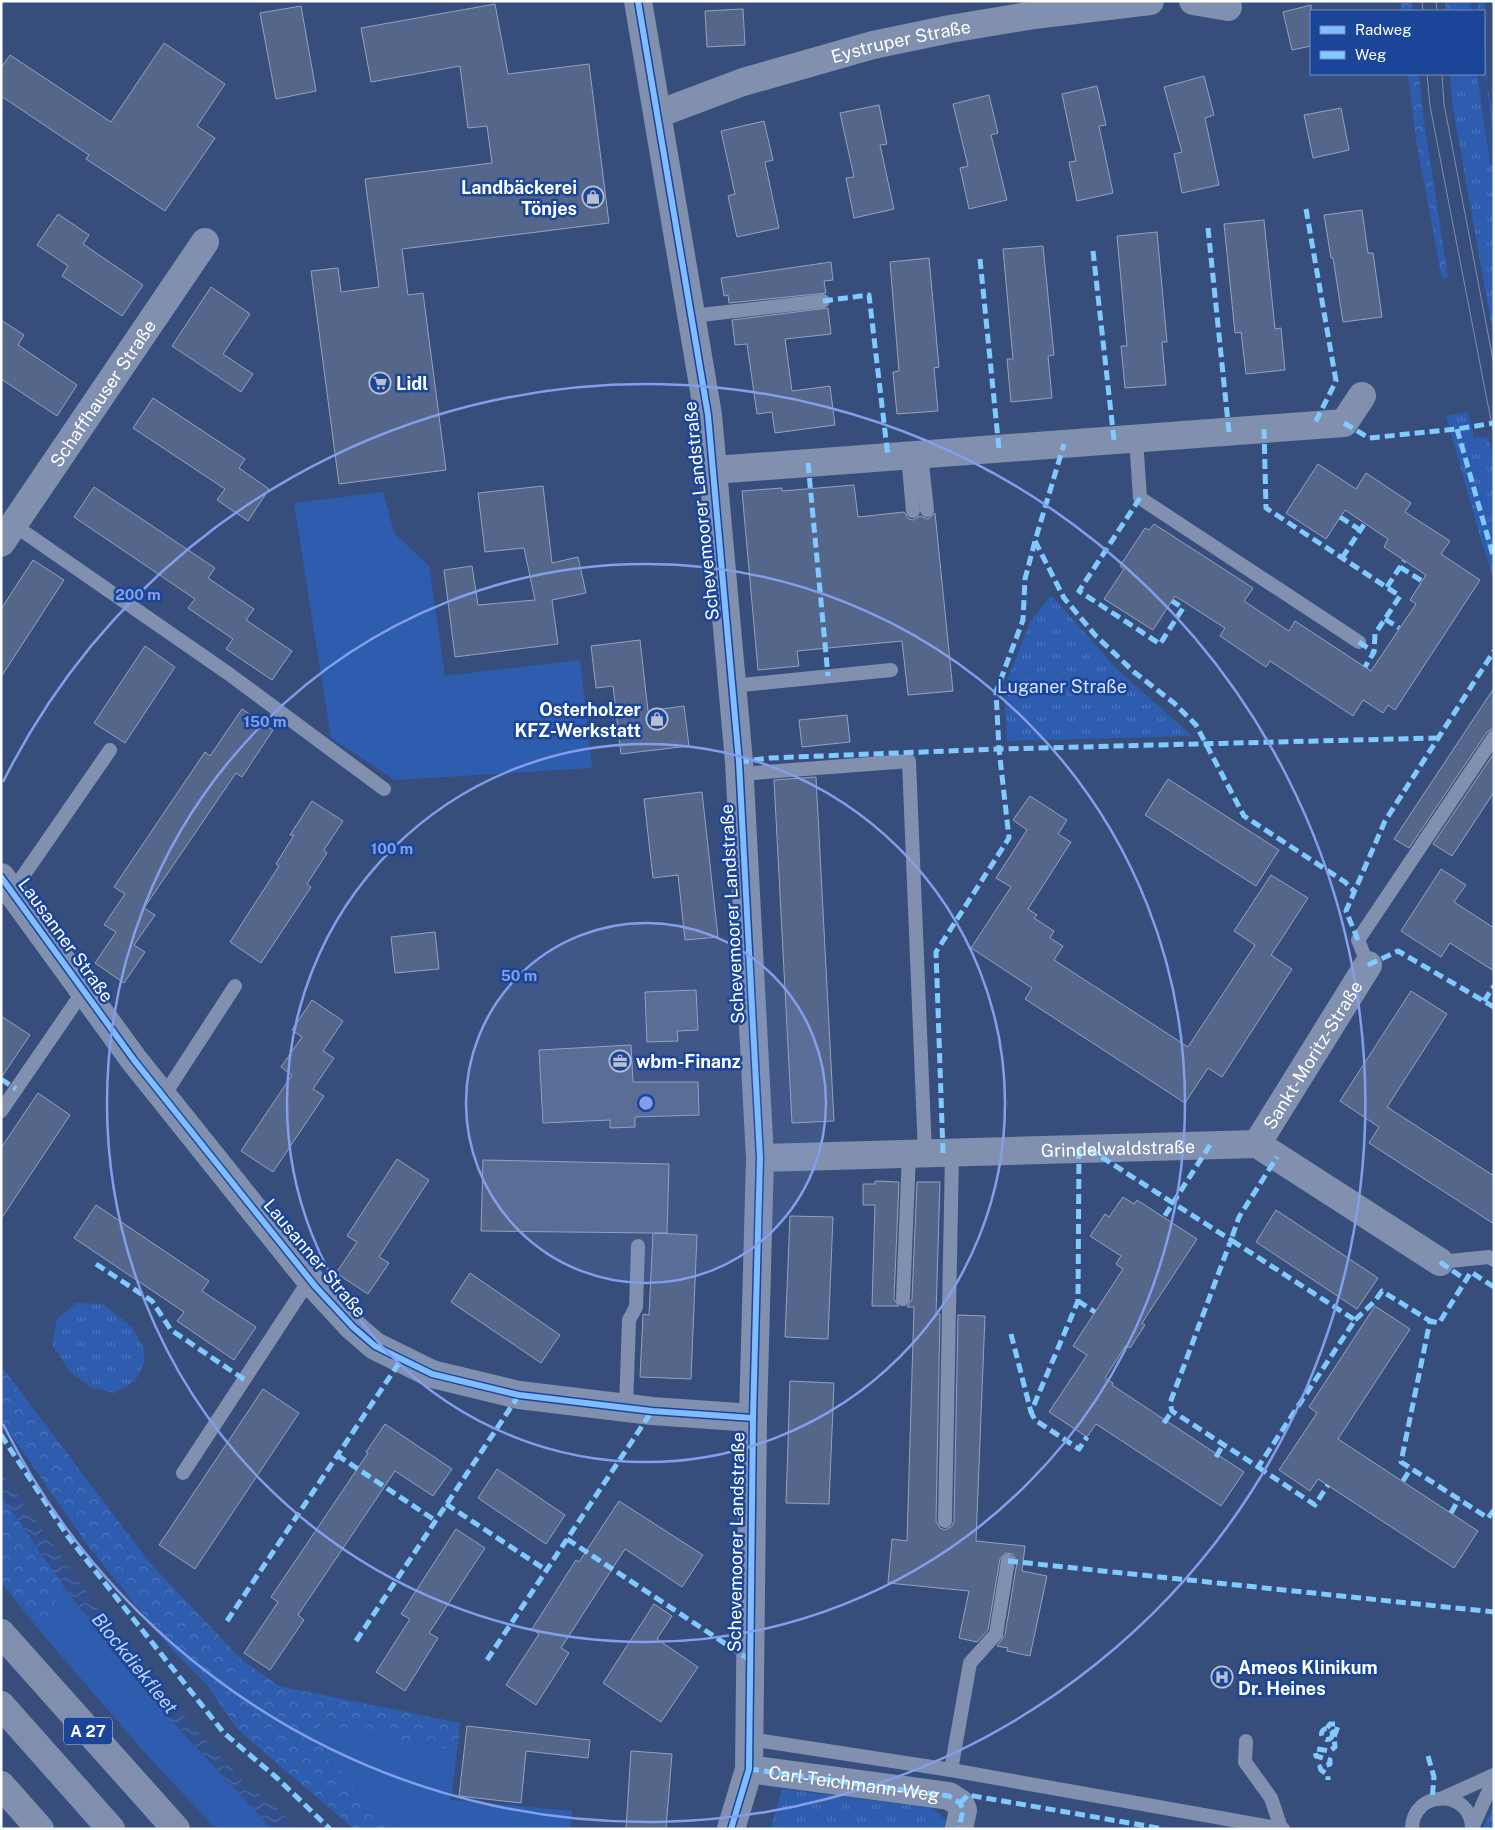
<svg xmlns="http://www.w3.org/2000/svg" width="1495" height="1830" viewBox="0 0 1495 1830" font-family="'Public Sans',sans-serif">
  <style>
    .grass { fill: #2e5daf }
    .forest { fill: url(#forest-crowns) }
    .park { fill: url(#park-tufts) }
    .water { fill: url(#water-waves) }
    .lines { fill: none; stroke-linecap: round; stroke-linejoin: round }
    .stream { stroke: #314f8c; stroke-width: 8 }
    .building { fill: #54678b; stroke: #95a2bc }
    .service { stroke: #8190af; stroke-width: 14 }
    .minor { stroke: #8190af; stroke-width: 28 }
    .tertiary { stroke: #8190af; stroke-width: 28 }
    .motorway { stroke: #808fad; stroke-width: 28 }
    .tram { stroke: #808fad; stroke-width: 1 }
    .quiet { stroke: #80caff; stroke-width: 5; stroke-dasharray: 10 5; stroke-linecap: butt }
    .cycleway-casing { stroke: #1a4599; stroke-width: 9 }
    .cycleway { stroke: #80bcff; stroke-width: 6 }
    .ring { fill: none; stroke: #839eea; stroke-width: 2.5 }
    .labels { text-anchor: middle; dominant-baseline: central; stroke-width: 5; stroke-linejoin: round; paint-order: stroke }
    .shield { fill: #1a4599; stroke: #bac7e0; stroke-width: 1 }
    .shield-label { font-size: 16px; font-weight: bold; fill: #fff }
    .street-label { font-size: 18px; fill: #fff; stroke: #1a4599 }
    .poi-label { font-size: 18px; font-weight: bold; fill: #fff; stroke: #1a4599; text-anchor: start }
    .park-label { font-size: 18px; fill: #d6e4fc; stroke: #1a4599 }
    .water-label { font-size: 19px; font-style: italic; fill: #bcd1f7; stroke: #1a4599 }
    .centre { fill: #839eea; stroke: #1a4599; stroke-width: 2.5 }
    .ring-label { font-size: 15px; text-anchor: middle; font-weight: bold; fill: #839eea; stroke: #1a4599; stroke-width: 5; stroke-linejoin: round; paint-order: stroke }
  </style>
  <defs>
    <pattern id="forest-crowns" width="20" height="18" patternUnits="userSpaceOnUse" patternTransform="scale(1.25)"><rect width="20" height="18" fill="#2e5daf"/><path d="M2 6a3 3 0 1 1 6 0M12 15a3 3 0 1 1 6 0" fill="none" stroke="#4d75bb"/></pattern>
    <pattern id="park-tufts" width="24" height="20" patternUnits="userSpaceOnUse" patternTransform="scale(1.25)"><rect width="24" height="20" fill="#2e5daf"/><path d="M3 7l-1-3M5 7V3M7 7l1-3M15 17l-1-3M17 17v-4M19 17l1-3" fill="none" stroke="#4d75bb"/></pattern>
    <pattern id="water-waves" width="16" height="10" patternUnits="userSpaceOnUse" patternTransform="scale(1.25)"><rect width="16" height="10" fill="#314f8c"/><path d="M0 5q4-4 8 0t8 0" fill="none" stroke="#50699d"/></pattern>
  </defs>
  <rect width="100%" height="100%" fill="#374e7c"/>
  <g class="grass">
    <polygon points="383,492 394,533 429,566 445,676 580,660 592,768 395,780 331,738 294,503"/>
    <polygon points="65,1588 123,1665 181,1731 272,1829 216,1829 146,1754 39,1630"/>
    <polygon points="320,1724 457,1751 451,1800 572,1811 571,1829 398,1829 327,1758"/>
  </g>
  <g class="forest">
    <polygon points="1400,1 1412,1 1413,11 1401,11"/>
    <polygon points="1408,74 1419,74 1423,115 1448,277 1442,279 1416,140"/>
    <polygon points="1,1366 150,1563 242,1660 279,1686 460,1723 457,1751 320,1724 327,1758 398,1829 354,1829 237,1729 207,1685 168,1645 88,1546 1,1420"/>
    <polygon points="1,1495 65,1588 39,1630 1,1582"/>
  </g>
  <g class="park">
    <polygon points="1445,1 1485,1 1487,86 1494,116 1494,339 1453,109 1450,74 1484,74 1484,11 1446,11"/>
    <polygon points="1468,412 1474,438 1488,437 1494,458 1494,579 1482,543 1446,416"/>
    <polygon points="1051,595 1116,668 1192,736 1007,741 1004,689 1030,622"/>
    <polygon points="76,1303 103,1304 132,1327 144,1349 144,1364 135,1381 114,1393 90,1387 70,1372 52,1344 57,1319"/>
    <polygon points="782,1789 932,1808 947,1821 946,1829 771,1829"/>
    <polygon points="1494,1803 1494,1829 1483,1829"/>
  </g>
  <polygon class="water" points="1,1472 134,1659 246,1785 262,1795 300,1829 272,1829 181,1731 123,1665 65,1588 1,1495"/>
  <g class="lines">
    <g class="stream">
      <polyline points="1474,1 1475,11"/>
      <polyline points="1481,74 1494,163"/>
    </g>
  </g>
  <g class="building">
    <polygon points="495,4 508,74 589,64 609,223 402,249 408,295 423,293 446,470 339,484 311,271 338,268 341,292 379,287 365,179 492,163 487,126 468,128 460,66 371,82 361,28"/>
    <polygon points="1311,5 1311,46 1292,50 1283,12"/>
    <polygon points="301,6 316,91 276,99 260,13"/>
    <polygon points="743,9 745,45 707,47 705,11"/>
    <polygon points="164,43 225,84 197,126 215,138 165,211 86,159 89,155 1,96 1,68 10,55 111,122"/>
    <polygon points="1204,76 1214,115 1205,118 1219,185 1182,193 1174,154 1182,152 1164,87"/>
    <polygon points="1097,86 1106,125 1099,126 1113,193 1077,201 1069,162 1076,161 1062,94"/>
    <polygon points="989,95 998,133 991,135 1007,200 969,209 960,168 968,166 953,104"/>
    <polygon points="879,105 887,144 880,145 894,209 854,218 846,178 854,177 840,113"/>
    <polygon points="1341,108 1349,150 1313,158 1304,115"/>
    <polygon points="764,121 773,160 765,162 779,228 737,237 728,196 735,194 721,131"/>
    <polygon points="1362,210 1368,253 1373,253 1382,317 1343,322 1333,258 1331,258 1324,215"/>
    <polygon points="58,214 89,235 83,244 143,285 122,316 62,276 68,266 37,245"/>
    <polygon points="1264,220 1275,329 1281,328 1285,370 1246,374 1241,332 1235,333 1224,224"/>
    <polygon points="1157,232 1167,342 1162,342 1166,385 1125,388 1121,346 1127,346 1117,236"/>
    <polygon points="1043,246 1054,355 1048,356 1052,398 1011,402 1007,359 1013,359 1003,249"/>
    <polygon points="929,258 939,367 934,368 938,411 897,414 893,372 899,371 890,262"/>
    <polygon points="831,262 833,280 824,281 826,293 729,303 728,295 724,296 721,278"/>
    <polygon points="211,287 250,314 223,354 253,374 241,392 172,346"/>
    <polygon points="828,308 831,334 785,339 792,391 830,386 835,425 775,433 772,412 757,414 747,344 735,345 732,320"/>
    <polygon points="1,320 24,335 18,345 77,385 57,416 1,379"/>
    <polygon points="153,398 245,459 239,468 269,489 248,521 217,500 225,489 133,428"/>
    <polygon points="1318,464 1356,489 1366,473 1411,503 1405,512 1450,541 1441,554 1480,580 1395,710 1388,705 1383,713 1363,700 1353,716 1270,661 1266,667 1220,636 1225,628 1175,596 1153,630 1104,599 1124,569 1120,566 1145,528 1149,530 1154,524 1253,588 1244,601 1289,631 1295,621 1371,671 1416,604 1410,600 1426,575 1384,547 1388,539 1345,510 1326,539 1286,513"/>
    <polygon points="854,485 858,517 904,512 909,519 913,520 920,516 928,519 935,513 953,691 908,695 902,641 797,651 799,666 758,670 742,491 782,488 782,491"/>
    <polygon points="543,486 552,563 578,557 586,593 552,600 558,644 455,657 444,570 472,566 478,605 535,600 524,548 485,552 478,493"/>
    <polygon points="94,487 215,568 208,578 254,609 246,620 292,651 272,680 226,649 233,639 188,608 195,599 74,517"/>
    <polygon points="33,560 64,580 1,677 1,609"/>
    <polygon points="640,640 648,711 684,706 689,746 621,754 613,686 596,688 591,646"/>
    <polygon points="145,646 175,667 125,743 94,723"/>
    <polygon points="1494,688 1494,728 1487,732 1409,848 1394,839"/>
    <polygon points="242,709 273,730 242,777 236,773 144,908 155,915 134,945 145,952 124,983 95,963 116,932 104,925 125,894 114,887 205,752 210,756"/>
    <polygon points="847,715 850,742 802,747 799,720"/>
    <polygon points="1494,753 1494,792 1452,856 1433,844"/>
    <polygon points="816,777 834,1121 792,1123 774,780"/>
    <polygon points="1168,779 1279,850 1256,886 1145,815"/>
    <polygon points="702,792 718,937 685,940 678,875 653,878 644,799"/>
    <polygon points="1030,796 1067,820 1058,834 1071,842 1028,909 1037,915 1034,918 1054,931 1050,938 1063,946 1054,960 1188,1047 1255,945 1234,931 1271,875 1308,898 1271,955 1292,969 1222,1077 1208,1068 1185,1103 1025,999 1032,988 971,948 1011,887 996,878 1027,830 1013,820"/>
    <polygon points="312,801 343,821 324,850 327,853 307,884 311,887 261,963 230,942 279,866 276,864 294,835 290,835"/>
    <polygon points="1441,869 1466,885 1454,902 1494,928 1494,971 1450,943 1441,957 1401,931"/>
    <polygon points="435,932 439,969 395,973 391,937"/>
    <polygon points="696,990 698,1030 677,1031 678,1041 647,1042 645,992"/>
    <polygon points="1411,991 1447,1014 1387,1107 1494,1176 1494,1224 1369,1143 1379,1127 1340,1101"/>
    <polygon points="312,1000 343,1021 323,1051 334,1058 313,1089 324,1096 273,1172 241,1151 292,1075 281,1067 302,1037 292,1030"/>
    <polygon points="1,1016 30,1035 1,1078"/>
    <polygon points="631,1045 633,1082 698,1082 699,1115 635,1117 635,1127 610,1128 610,1120 543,1123 539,1050"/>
    <polygon points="38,1093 70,1115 1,1219 1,1148"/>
    <polygon points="397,1159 429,1180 379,1257 389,1263 368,1294 336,1273 357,1242 347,1236"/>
    <polygon points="483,1160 669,1164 667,1233 654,1233 697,1235 691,1379 640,1377 643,1314 649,1315 653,1233 481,1231"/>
    <polygon points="875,1181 899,1182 894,1299 899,1306 872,1306 875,1205 863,1205 863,1184 875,1184"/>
    <polygon points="917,1182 940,1182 936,1314 940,1314 936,1521 940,1528 945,1530 952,1526 954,1521 958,1315 985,1316 976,1541 1025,1546 1022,1571 1047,1576 1030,1656 1007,1651 1008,1648 997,1646 1005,1635 1017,1562 1013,1554 1005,1553 1000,1559 988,1630 977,1642 959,1638 969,1591 888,1583 892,1539 907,1541 914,1307 907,1307 912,1299"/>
    <polygon points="1123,1197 1134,1204 1137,1200 1197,1239 1142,1323 1145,1325 1130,1348 1126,1345 1105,1378 1113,1383 1112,1385 1244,1472 1221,1506 1096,1424 1087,1437 1049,1412 1087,1355 1073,1346 1123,1269 1116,1264 1121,1256 1090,1236 1105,1214 1109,1217"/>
    <polygon points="96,1205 209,1281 202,1291 256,1327 234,1360 177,1321 184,1312 74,1238"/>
    <polygon points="1276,1210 1378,1278 1357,1309 1256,1242"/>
    <polygon points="790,1216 833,1217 828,1339 785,1337"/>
    <polygon points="470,1273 560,1335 541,1363 451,1302"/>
    <polygon points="1375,1306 1410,1329 1338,1439 1478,1531 1454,1568 1318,1479 1310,1491 1279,1470 1317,1413 1309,1407"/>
    <polygon points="790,1381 834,1383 829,1504 786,1503"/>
    <polygon points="263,1389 299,1413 195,1569 159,1545"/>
    <polygon points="385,1424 452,1469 433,1496 395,1471 298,1615 304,1620 270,1670 244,1653 278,1602 271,1597 368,1453 366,1452"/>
    <polygon points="497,1469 565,1515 546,1544 478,1498"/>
    <polygon points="619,1501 703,1555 682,1587 625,1549 561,1648 569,1653 536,1705 506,1685 539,1634 532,1629 576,1560 579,1562"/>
    <polygon points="456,1529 485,1548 429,1633 438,1638 405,1691 376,1672 410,1619 401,1614"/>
    <polygon points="654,1604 672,1616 657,1639 698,1667 661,1722 603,1683"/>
    <polygon points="467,1726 590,1740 588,1758 526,1751 521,1803 459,1796"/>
    <polygon points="631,1751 672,1754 666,1829 626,1829"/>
  </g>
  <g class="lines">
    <g class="service">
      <polyline points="692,316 823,301"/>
      <polyline points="1136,439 1140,498 1359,642"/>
      <polyline points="921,455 927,510"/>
      <polyline points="908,456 913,511"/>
      <polyline points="14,525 229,674 384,789"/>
      <polyline points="732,686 891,670"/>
      <polyline points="740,774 909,761 925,1153"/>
      <polyline points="12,892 110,750"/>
      <polyline points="1368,965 1358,940 1494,737"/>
      <polyline points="163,1097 235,986"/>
      <polyline points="1,1111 84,990"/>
      <polyline points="1440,1262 1489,1257 1494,1260"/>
      <polyline points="903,1299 909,1154"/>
      <polyline points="626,1408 629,1320 636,1307 638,1246"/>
      <polyline points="183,1473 310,1279"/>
      <polyline points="945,1521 952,1153"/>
      <polyline points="1008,1561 996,1634 970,1663 951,1770 1283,1829"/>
      <polyline points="750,1739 951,1770"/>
      <polyline points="1246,1741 1245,1762 1271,1798 1281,1828"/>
      <polyline points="1443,1798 1494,1775"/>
      <polyline points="1473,1826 1494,1779"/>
      <path d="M1412 1829C1412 1789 1472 1788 1472 1829"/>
    </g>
    <g class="minor">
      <polyline points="1193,1 1228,7"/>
      <path id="s1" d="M658 114 743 82 873 45 950 29 1034 15 1150 1"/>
      <polyline points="714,470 1344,423 1362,396"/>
      <path id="s2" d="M1 543 205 242"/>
      <polyline points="1,877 134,1060 315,1286 353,1327 375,1346 432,1374 519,1395 652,1411 753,1418"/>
      <path id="s3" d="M1257 1144 1368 965"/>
      <path id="s4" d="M760 1158 1257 1144 1440 1262"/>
      <path id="s5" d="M749 1769 949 1796 960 1803 963 1810 959 1829"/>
      <polyline points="1,1785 40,1829"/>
    </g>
    <polyline class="tertiary" points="638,1 708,415 739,762 760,1158 753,1418 749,1769 731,1829"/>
    <g class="motorway">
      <polyline points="1,1633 176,1829"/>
      <polyline points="1,1705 111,1829"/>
    </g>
    <g class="tram">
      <polyline points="1422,1 1423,11"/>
      <polyline points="1436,1 1437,11"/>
      <polyline points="1427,74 1430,106 1494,436"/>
      <polyline points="1442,74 1444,104 1494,365"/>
    </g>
    <g class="quiet">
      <polyline points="1306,209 1336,381 1314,425"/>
      <polyline points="1208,228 1229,432"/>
      <polyline points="1093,251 1114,440"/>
      <polyline points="980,259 999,449"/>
      <polyline points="823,301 869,295 888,457"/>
      <polyline points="1344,423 1369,438 1457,429 1494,423"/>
      <polyline points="1264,429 1266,508 1400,596 1375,634 1374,652"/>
      <polyline points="1457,429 1494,559"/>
      <polyline points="808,463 828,676"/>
      <polyline points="1140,498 1079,591 1160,644 1183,608 1172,601"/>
      <polyline points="1340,517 1360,530"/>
      <polyline points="1035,541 1064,598 1095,635 1134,672 1174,703 1196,725 1244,816 1345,882 1355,892"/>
      <polyline points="1342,558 1365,523"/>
      <polyline points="1400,567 1422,581"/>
      <polyline points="1387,587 1404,561"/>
      <polyline points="1385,619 1399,628"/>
      <polyline points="1359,642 1374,652 1365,667"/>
      <polyline points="739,762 770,758 999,749 1437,738"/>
      <polyline points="1358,940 1346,911 1385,821 1494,651"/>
      <polyline points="1368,965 1398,951 1494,1007"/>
      <polyline points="1484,1001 1494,986"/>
      <polyline points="1,1079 16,1089"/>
      <polyline points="1210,1145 1173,1203 1231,1240 1170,1403 1172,1411 1258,1467 1355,1320 1231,1240 1239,1217 1277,1157"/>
      <polyline points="1079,1149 1078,1301 1031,1412 1035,1420 1079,1449 1087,1437"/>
      <polyline points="1089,1149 1173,1203 1164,1217"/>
      <polyline points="943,1153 936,952 1009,838 999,749 996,692 1023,620 1025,579 1035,541 1064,444"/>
      <polyline points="1440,1262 1466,1280"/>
      <polyline points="96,1264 152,1301 171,1330 245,1380"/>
      <polyline points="1494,1287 1471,1272 1439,1323 1430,1321 1401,1462 1488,1518 1494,1510"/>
      <polyline points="1078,1301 1095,1312"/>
      <polyline points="1355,1320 1375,1301 1382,1291 1430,1321"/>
      <polyline points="1011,1334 1031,1412"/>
      <polyline points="1164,1423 1172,1411"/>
      <polyline points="1,1435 69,1538 224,1733 277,1778 330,1829"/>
      <polyline points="337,1455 436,1521"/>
      <polyline points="1216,1457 1223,1445"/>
      <polyline points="1258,1467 1315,1505 1328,1485"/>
      <polyline points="1403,1481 1411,1468"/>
      <polyline points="446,1504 546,1570"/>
      <polyline points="1451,1513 1459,1499"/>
      <polyline points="567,1539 750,1660"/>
      <polyline points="1008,1561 1494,1612"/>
      <polyline points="227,1621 401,1360"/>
      <polyline points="356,1641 519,1395"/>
      <polyline points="487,1660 652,1411"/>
      <polyline points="1327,1728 1330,1724 1336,1724 1338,1726 1334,1737 1335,1747 1330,1751 1317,1749 1315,1752 1316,1756 1330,1760 1330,1764 1320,1767 1321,1770 1328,1775 1328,1780"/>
      <circle cx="1327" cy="1734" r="5.5"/>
      <polyline points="1428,1756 1434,1777 1432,1800"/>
      <polyline points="749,1769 949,1796 960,1803 963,1810 959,1829"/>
      <polyline points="960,1803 968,1795 1164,1829"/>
    </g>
    <g class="cycleway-casing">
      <g id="cycleway">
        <polyline points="638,1 708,415 739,762 760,1158 753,1418 749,1769 731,1829"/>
        <polyline points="1,877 134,1060 315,1286 353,1327 375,1346 432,1374 519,1395 652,1411 753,1418"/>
      </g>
    </g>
    <use href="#cycleway" class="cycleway"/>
  </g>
  <circle cx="646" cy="1103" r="180" fill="#839eea" fill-opacity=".12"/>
  <g class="ring">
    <circle cx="646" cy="1103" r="180"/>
    <circle cx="646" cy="1103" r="359"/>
    <circle cx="646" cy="1103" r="539"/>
    <path d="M3 782A719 719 0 1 1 3 1424"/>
  </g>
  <defs>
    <g id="shop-ring" transform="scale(1.125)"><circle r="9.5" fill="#1a4599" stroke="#b9c1d1" stroke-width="1.5"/><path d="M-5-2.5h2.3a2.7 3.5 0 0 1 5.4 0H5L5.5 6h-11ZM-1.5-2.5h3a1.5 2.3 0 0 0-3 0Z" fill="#b9c1d1"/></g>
    <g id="supermarket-ring" transform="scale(1.125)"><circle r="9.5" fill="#1a4599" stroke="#b9c1d1" stroke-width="1.5"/><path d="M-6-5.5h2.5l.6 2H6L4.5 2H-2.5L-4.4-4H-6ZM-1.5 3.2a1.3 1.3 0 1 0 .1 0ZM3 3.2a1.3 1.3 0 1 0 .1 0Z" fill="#b9c1d1"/></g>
    <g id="office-ring" transform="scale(1.125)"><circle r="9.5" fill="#1a4599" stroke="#b9c1d1" stroke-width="1.5"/><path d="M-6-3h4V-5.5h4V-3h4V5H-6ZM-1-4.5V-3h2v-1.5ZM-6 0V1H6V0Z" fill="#b9c1d1"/></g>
    <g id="hospital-ring" transform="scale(1.125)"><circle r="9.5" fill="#1a4599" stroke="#b9c1d1" stroke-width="1.5"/><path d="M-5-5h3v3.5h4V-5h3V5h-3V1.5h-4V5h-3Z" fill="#b9c1d1"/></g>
  </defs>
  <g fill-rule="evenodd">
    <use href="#shop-ring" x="593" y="197"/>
    <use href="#supermarket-ring" x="380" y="383"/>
    <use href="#shop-ring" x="657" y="719"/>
    <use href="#office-ring" x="620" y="1061"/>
    <use href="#hospital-ring" x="1222" y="1677"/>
  </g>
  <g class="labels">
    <rect class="shield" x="64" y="1717.5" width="48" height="27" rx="4"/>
    <g class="shield-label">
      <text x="88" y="1731">A 27</text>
    </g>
    <g class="street-label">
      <text stroke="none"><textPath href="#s1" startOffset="254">Eystruper Straße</textPath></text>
      <text stroke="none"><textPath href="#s2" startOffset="181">Schaffhauser Straße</textPath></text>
      <text transform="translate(701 511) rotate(-96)">Schevemoorer Landstraße</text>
      <text transform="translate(732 914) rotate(-93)">Schevemoorer Landstraße</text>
      <text transform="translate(66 940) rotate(54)">Lausanner Straße</text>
      <text stroke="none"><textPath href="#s3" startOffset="105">Sankt-Moritz-Straße</textPath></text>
      <text stroke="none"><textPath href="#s4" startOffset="358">Grindelwaldstraße</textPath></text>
      <text transform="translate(315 1258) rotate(50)">Lausanner Straße</text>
      <text transform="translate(736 1542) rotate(-89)">Schevemoorer Landstraße</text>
      <text stroke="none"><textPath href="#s5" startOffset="106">Carl-Teichmann-Weg</textPath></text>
    </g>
    <g class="poi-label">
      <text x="577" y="187" text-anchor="end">Landbäckerei<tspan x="577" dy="21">Tönjes</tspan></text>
      <text x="396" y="383">Lidl</text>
      <text x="641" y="709" text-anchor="end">Osterholzer<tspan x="641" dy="21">KFZ-Werkstatt</tspan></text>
      <text x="636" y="1061">wbm-Finanz</text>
      <text x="1238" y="1667">Ameos Klinikum<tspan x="1238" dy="21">Dr. Heines</tspan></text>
    </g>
    <g class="park-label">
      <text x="1062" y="686">Luganer Straße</text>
    </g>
    <g class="water-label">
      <text transform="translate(135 1663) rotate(51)">Blockdiekfleet</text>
    </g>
  </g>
  <circle cx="646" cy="1103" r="8" class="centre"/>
  <g class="ring-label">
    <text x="138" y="600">200 m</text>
    <text x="265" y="727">150 m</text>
    <text x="392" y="854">100 m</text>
    <text x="519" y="981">50 m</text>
  </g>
  <rect width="1495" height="1830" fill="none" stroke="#ffffff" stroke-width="5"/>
  <rect x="1310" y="10" width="175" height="65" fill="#1a4599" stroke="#768fc2"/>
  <rect x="1320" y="26" width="25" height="8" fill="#80bcff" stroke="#768fc2"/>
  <text x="1355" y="35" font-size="15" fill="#ffffff">Radweg</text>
  <rect x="1320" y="51" width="25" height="8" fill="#80caff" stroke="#768fc2"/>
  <text x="1355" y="60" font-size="15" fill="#ffffff">Weg</text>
</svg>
